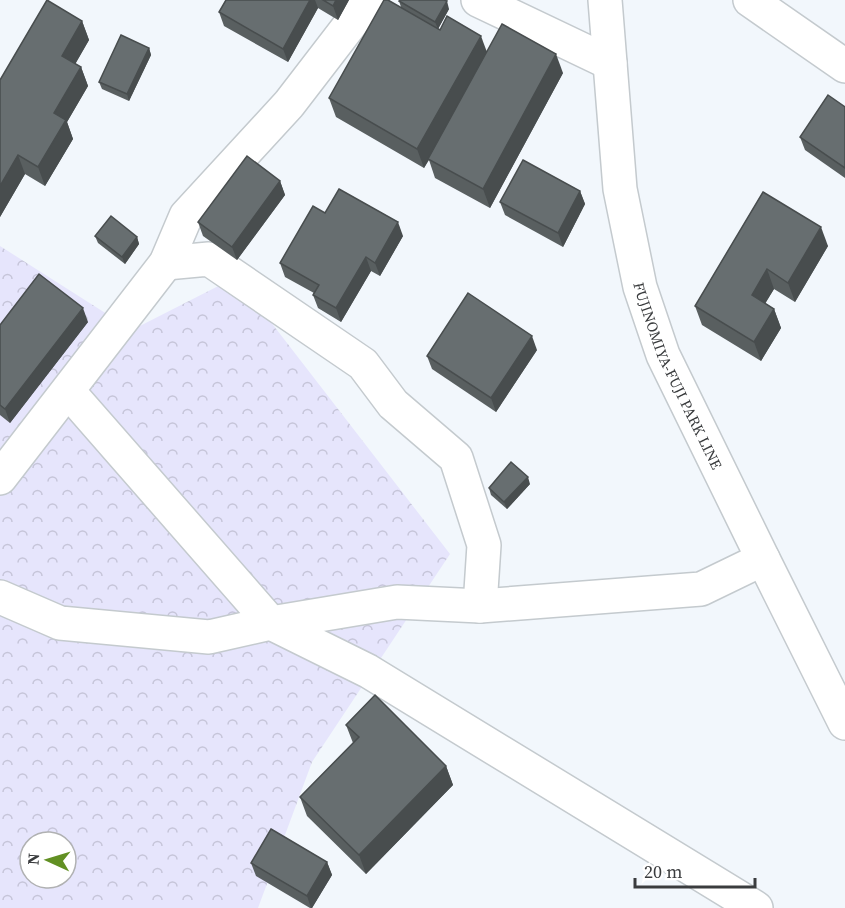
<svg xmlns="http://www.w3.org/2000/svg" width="845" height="908" viewBox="0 0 845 908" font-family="'Source Serif 4',serif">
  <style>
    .forest { fill: url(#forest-crowns); fill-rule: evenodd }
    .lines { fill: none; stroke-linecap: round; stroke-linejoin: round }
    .minor-casing { stroke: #c4cace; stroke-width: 36 }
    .major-casing { stroke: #c4cace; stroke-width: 36 }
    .minor { stroke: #fff; stroke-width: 33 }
    .major { stroke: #fff; stroke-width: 33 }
    .wall { fill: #595f60 }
    .shaded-wall { fill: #484d4e }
    .building { fill: #676e70; stroke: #484d4e; stroke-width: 1.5 }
    .labels { text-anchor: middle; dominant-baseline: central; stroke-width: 6; stroke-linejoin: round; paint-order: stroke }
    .street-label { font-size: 15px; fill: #3a3c3e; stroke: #fff }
  </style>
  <defs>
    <pattern id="forest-crowns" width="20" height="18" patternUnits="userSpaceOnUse" patternTransform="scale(1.5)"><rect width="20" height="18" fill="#e6e5fc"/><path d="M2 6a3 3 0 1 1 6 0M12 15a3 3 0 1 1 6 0" fill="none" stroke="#c6c5d9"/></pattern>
  </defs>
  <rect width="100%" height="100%" fill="#f2f7fc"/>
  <path class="forest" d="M0 246 132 330 236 277 450 554 312 762 258 908H0ZM30 842H66V878H30Z"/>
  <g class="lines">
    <g class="minor-casing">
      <g id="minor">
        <polyline points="478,0 610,63"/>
        <polyline points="750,0 845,66"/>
        <polyline points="166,263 209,259 363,364 393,404 456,458 484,545 480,606"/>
        <polyline points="68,391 271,623 368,671 756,908"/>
        <polyline points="0,478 166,263 186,216 289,104 369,0"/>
        <polyline points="0,597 60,623 209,637 271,623 397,602 480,606 701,589 763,559"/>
      </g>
    </g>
    <g class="major-casing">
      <g id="major">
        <path id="s1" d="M605 0 620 189 640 287 663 355 763 559 845 723"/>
      </g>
    </g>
    <use href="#minor" class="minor"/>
    <use href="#major" class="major"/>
  </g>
  <g class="wall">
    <polygon points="226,0 349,0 338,20 318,8 288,62 224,26 219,12"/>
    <polygon points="399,1 449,9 438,29 440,30 487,51 563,73 490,208 435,178 429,160 424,168 336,117 329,98 401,7"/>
    <polygon points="82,21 89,40 75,64 81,67 88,86 67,122 73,139 45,186 25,174 0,217 0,80"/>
    <polygon points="149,48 151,55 129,101 102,89 99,82"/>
    <polygon points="845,107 845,178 805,150 800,137"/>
    <polygon points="280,181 285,195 237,260 203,236 198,222"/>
    <polygon points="580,191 585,204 563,247 505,215 500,202"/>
    <polygon points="763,192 828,246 795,302 774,289 765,303 774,309 781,328 761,361 702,325 695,306"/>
    <polygon points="325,213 403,236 380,276 371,271 341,322 318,308 313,295 314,293 285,277 280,263"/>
    <polygon points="95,236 137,237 139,244 125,264 98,243"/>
    <polygon points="88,322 10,423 0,415 0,325"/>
    <polygon points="537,350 496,412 432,369 427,356"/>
    <polygon points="530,484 507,509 491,495 489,488"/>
    <polygon points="346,725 446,766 453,785 366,874 307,816 300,797 353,743"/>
    <polygon points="327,862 332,875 312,908 310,908 256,876 251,863"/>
  </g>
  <g class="shaded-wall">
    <polygon points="310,0 315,0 318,8 288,62 283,49"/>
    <polygon points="336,0 349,0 338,20 333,6"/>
    <polygon points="447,1 449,9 438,29 435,22"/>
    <polygon points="82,21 89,40 69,75 62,56"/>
    <polygon points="481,36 488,55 424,168 417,149"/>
    <polygon points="149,48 151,55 129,101 127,94"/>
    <polygon points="556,54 563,73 490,208 483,189"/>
    <polygon points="81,67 88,86 67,122 73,139 45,186 38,167 54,113"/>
    <polygon points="18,155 25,174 0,217 0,186"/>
    <polygon points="280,181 285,195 237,260 232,247"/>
    <polygon points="580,191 585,204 563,247 558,233"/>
    <polygon points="398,222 403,236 380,276 375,263"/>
    <polygon points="821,227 828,246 795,302 788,283"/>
    <polygon points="137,237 139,244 125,264 122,257"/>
    <polygon points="366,257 371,271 341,322 336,308"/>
    <polygon points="767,269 774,289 759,314 752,295"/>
    <polygon points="83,308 88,322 10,423 5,409"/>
    <polygon points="774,309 781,328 761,361 754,342"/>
    <polygon points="532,336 537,350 496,412 491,398"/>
    <polygon points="528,477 530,484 507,509 504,502"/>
    <polygon points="446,766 453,785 366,874 359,855"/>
    <polygon points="327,862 332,875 312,908 311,908 307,896"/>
  </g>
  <g class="building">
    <polygon points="47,0 82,21 62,56 81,67 54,113 66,120 38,167 18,155 0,186 0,80"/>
    <polygon points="226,0 310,0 283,49 219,12"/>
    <polygon points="323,0 336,0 333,6"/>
    <polygon points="384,0 388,0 440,30 447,16 481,36 417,149 329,98"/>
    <polygon points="400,0 444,0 447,1 435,22 399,1"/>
    <polygon points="502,24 556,54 483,189 428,159"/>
    <polygon points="121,35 149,48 127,94 99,82"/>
    <polygon points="828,95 845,107 845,168 800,137"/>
    <polygon points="247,156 280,181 232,247 198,222"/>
    <polygon points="523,160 580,191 558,233 500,202"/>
    <polygon points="339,189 398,222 375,263 366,257 336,308 313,295 319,285 280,263 313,206 325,213"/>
    <polygon points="763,192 821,227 788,283 767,269 752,295 774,309 754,342 695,306"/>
    <polygon points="111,216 137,237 122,257 95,236"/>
    <polygon points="39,274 83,308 5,409 0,405 0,325"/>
    <polygon points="468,293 532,336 491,398 427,356"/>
    <polygon points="511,462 528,477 504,502 489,488"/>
    <polygon points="375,695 446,766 359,855 300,797 359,737 346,725"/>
    <polygon points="271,829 327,862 307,896 251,863"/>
  </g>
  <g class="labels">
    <g class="street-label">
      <text stroke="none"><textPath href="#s1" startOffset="386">FUJINOMIYA-FUJI PARK LINE</textPath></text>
    </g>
  </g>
  <g transform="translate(48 860) rotate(274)"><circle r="28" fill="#ffffff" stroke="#b0b1b2" stroke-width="1.5"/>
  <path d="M0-4.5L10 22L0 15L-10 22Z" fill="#629023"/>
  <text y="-9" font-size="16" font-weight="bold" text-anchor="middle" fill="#3a3c3e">N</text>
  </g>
  <path d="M635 878v9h120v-9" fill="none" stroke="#3a3c3e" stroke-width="3"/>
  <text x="644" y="878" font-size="18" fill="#3a3c3e" stroke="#ffffff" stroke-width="4.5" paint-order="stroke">20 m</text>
</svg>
